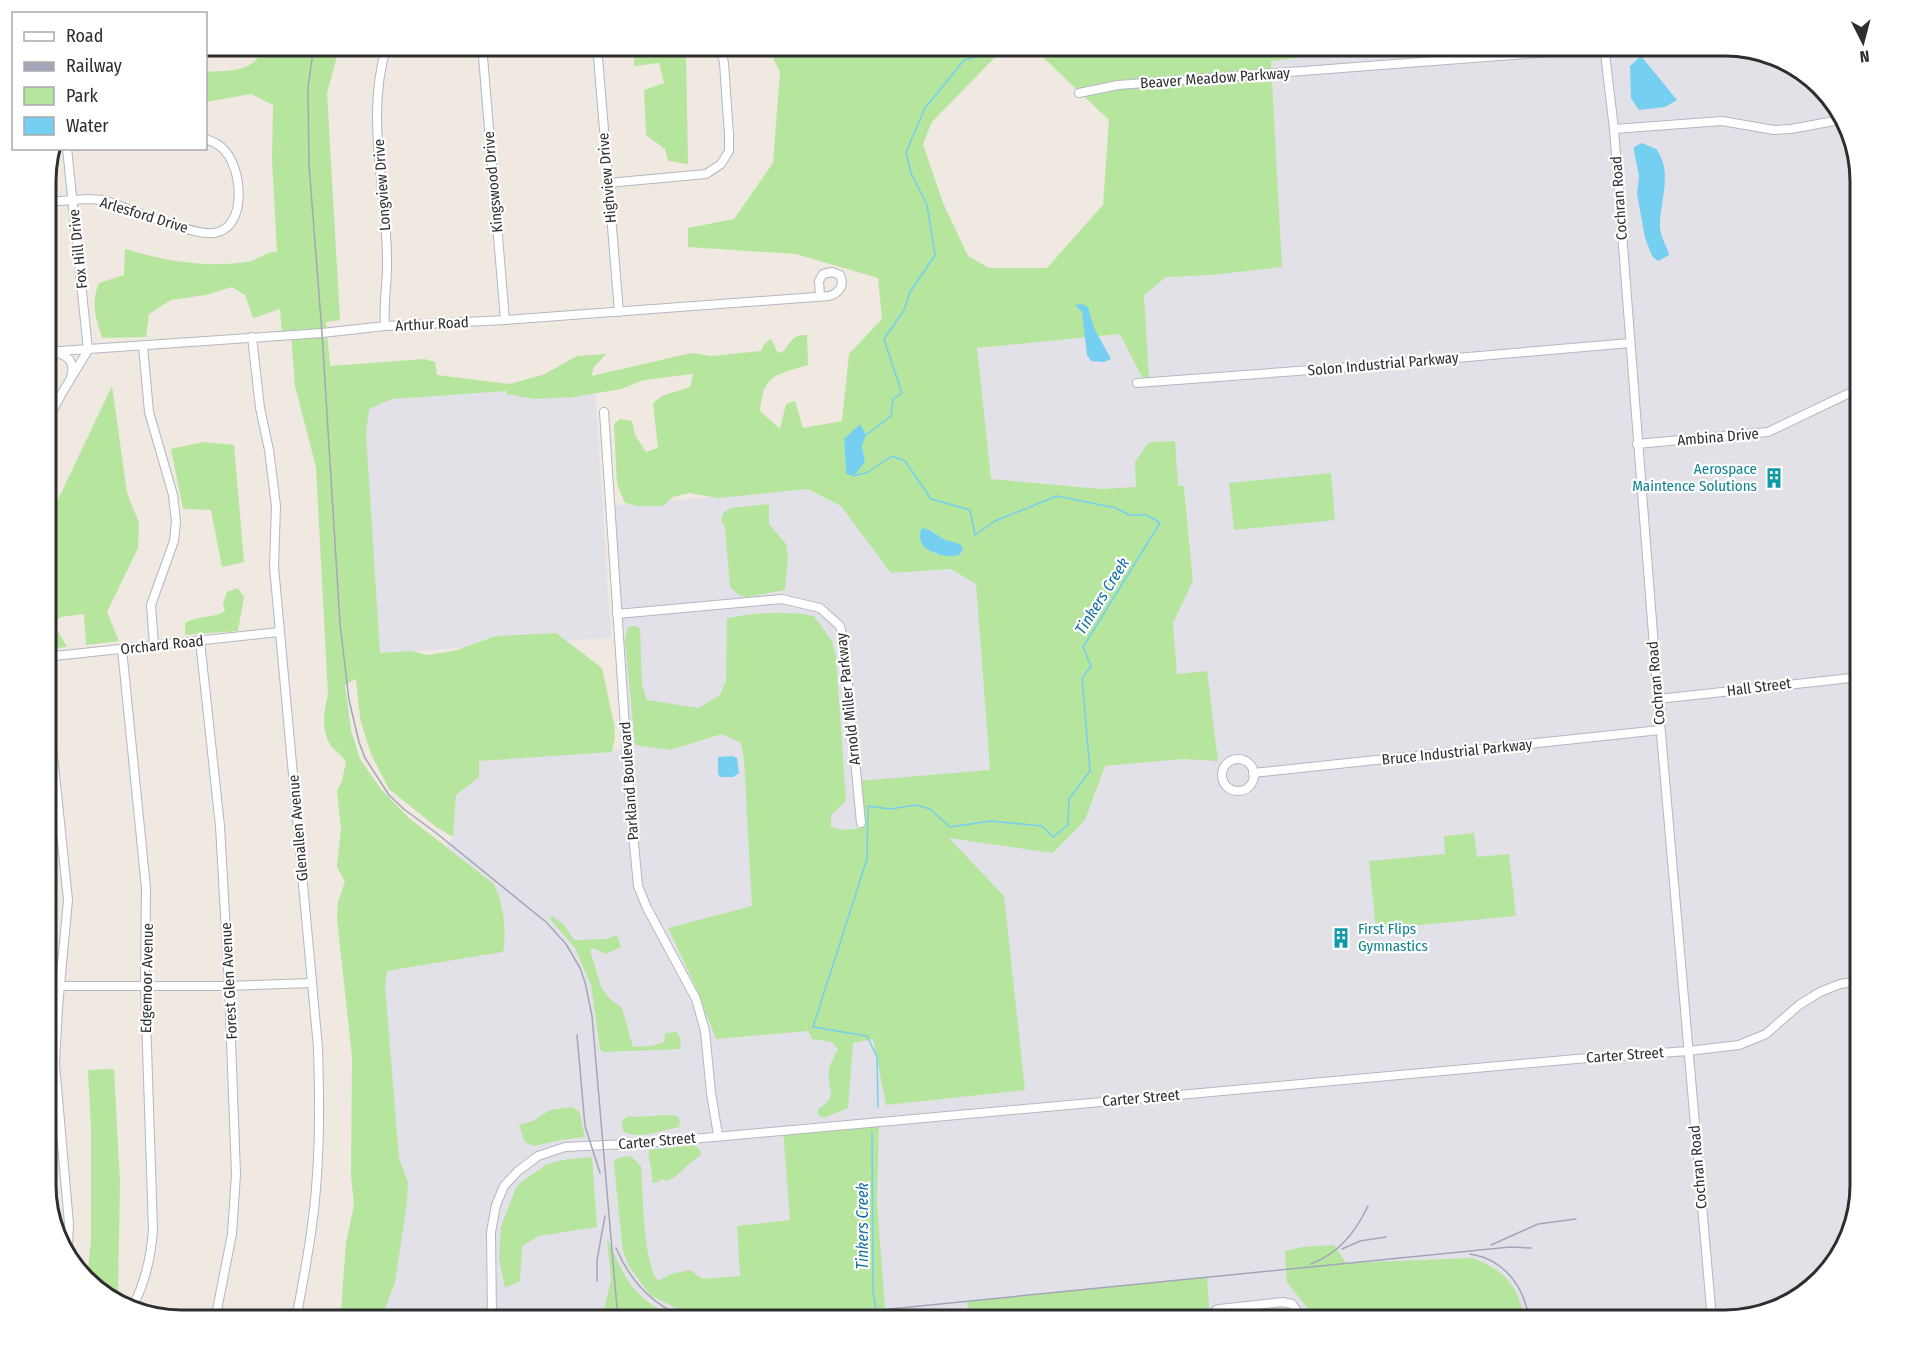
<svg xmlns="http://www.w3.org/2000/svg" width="1905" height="1365" viewBox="0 0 1905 1365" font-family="'Fira Sans Condensed',sans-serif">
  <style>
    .industrial { fill: #e3e1e8 }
    .green { fill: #b6e59e; fill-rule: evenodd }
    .water { fill: #75cff0 }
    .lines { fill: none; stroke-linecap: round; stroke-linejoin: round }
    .stream { stroke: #75cff0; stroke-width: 1.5 }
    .minor-casing { stroke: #b4b7c1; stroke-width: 10 }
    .minor { stroke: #fff; stroke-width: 8 }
    .rail { stroke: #a3a6b8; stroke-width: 1.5 }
    .labels { text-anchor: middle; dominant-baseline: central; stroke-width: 4.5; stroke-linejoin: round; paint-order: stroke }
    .street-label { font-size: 15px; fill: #2e2e2e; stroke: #fff }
    .culture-label { font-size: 15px; fill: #0d838f; stroke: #fff; text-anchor: end }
    .water-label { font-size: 16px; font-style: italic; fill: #0d6fa3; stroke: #fff }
    .rim { fill: none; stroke: #2e2e2e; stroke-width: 3 }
  </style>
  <rect width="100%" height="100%" fill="#efe9e1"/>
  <g class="industrial">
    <polygon points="1321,45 1724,45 1807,73 1846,120 1860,181 1860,1184 1832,1267 1785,1306 1724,1320 374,1320 385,986 387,971 502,952 506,930 494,884 446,847 453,837 456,795 479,777 479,761 626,749 609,506 808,489 841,505 891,573 951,569 976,584 990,770 857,781 1085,820 1105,766 1183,759 1173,623 1193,581 1185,487 1102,489 991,479 977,348 1120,334 1142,377 1148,378 1144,295 1166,277 1282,267 1271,61 1321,55"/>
    <polygon points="595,385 611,638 380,653 363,400"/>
  </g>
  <g class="green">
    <path d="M263 45H340L327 93 340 320 326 322 330 366 424 359 435 362 437 375 510 384 545 374 577 356 606 354 593 368 592 376 691 353 712 356 761 351 764 344 771 339 778 353 784 351C791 341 794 334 807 335L808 365C777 375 763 373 760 411L780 429 786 404 795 401 803 428 842 421 849 354 882 319 878 278 796 254 688 247V228L734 219 773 163 780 72 767 45H1007L932 122 923 144 943 203 968 256 989 268H1047L1103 205 1109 120 1030 45H1321V55L1271 61 1282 267 1211 275 1166 277 1144 295 1149 378 1142 377 1120 334 977 348 991 479 1102 489 1136 487 1135 462 1147 444 1151 442 1175 441 1178 486H1184L1193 581 1173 623 1177 674 1207 671 1218 761 1183 759 1105 766 1085 820 1053 853 949 838 1004 896 1025 1090 886 1105 873 1039 853 1043 848 1108 824 1118 818 1115V1109C840 1096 827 1091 829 1072 829 1064 835 1056 838 1049L832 1042 812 1039 808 1031 716 1039 695 985 668 928 752 906 744 759 741 743 722 734 670 750 635 745 625 640 628 627 636 626 640 629 642 685 647 700 698 708 720 695 726 681 727 618C757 613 785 610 814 616L832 641 836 656 846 801 831 815V827L844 830 861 828 857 781 990 770 976 584 951 569 891 573 841 506 808 489 718 498 689 493 673 497 663 506H638L625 503 617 484 614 424 620 419 632 421 635 435 646 452 658 448 653 403 662 396 690 387 693 374 644 380 621 389 574 397 536 399 506 394 507 391 392 399 369 409 366 433 380 653 412 651 427 655 454 651 496 636 556 633 602 668 614 724 615 737 612 752 479 761V777L456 795 453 837 435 826 389 789 371 754 360 719 356 679 345 685 351 730 360 759 381 789 409 818 494 884C504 908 507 927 503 952L387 971 385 986 399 1158 408 1182 407 1203 395 1282 381 1320H329L331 1313 341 1311 346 1243 354 1205 351 1175 352 1057 337 919 338 902 345 882 337 867 341 829 337 791 342 781 346 762C341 753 334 751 330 744 321 730 324 710 328 695L316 467 295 386 291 335H282L280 309 253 318 245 295 232 287 206 295 171 300 149 314 146 337 102 338C96 316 90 305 99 283L124 275 125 249C165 261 205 268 246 262 258 261 265 251 277 252L272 159 273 105 251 94 206 102V72C230 70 256 74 263 45ZM866 435 862 446 865 462 846 473 844 439ZM929 529 945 540 937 555 926 548 920 539Z"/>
    <polygon points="634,45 671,45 686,56 688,164 668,161 665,149 646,135 644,90 664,83 659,63 634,66"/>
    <polygon points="112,386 127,493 139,523 138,548 107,612 119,641 86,645 84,614 60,617 54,624 67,647 45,649 45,527"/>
    <polygon points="203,442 234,445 244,562 222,567 211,510 183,509 171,449"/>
    <polygon points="1331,473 1335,520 1234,530 1229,483"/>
    <polygon points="769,504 769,524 786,544 788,556 785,590 747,597 739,595 730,587 725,528 721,519 723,513 731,508"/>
    <path d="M238 588 244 597 238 631 185 635V623C197 615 213 619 225 611L223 603 227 592Z"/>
    <polygon points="1474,833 1477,857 1509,854 1516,916 1376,929 1369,861 1445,854 1444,836"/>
    <polygon points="552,916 564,925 574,940 607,939 617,935 621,947 606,954 593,948 590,950 601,987 610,999 622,1008 633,1047 652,1046 664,1042 665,1033 677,1032 681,1040 680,1049 603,1052 600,1049 591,985 575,948 552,921 550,918"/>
    <polygon points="114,1069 120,1183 118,1291 124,1301 98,1292 87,1278 91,1241 91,1129 88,1070"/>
    <polygon points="572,1107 579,1111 585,1137 561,1140 534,1146 525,1142 519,1125 533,1121 550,1110"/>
    <path d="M664 1115 677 1116 680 1121 679 1127C660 1130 640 1141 623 1131L622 1120 629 1116 636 1117Z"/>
    <path d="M879 1121 877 1201 885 1309 896 1308 897 1320H719L703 1317 702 1320H694L702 1317 682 1311 650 1295 629 1266 623 1251 614 1165 615 1160 622 1157 631 1156 641 1166C643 1193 643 1263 658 1281L671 1274 690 1270 703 1279 740 1276 737 1226 790 1220 783 1129Z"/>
    <path d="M695 1145 701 1152 700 1156C686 1163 681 1176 667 1181L662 1179 656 1183 652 1182C654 1170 647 1161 649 1150Z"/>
    <polygon points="592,1157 597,1227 539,1236 522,1246 520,1281 505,1288 499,1258 501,1227 515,1190 520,1183 547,1164 563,1160"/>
    <path d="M607 1238C616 1256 623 1278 637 1292 648 1304 663 1312 677 1320H577L603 1313 611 1280Z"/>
    <path d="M1334 1245 1346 1263 1472 1258C1503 1269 1520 1286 1524 1320H1317L1287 1282 1285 1251 1303 1247Z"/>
    <polygon points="1207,1277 1210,1320 969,1320 967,1301"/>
  </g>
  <g class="water">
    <polygon points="1641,56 1677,100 1665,107 1639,110 1631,98 1630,66"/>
    <path d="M1642 143 1656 149C1674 172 1659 202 1660 228 1661 238 1667 246 1669 255L1658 261 1652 256 1645 238 1637 194 1639 176 1634 151V147Z"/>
    <polygon points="1082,304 1088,307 1094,328 1111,359 1104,362 1091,361 1087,355 1082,312 1075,305"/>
    <polygon points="860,424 866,435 862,446 865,462 854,476 846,474 844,439"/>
    <path d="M922 528C932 529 937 536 946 540 952 542 956 542 961 545L963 550 959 555C944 559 911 550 922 528Z"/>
    <polygon points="732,756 737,758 739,773 733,777 720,777 718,774 718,757"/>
  </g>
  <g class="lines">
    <g class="stream">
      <polyline points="866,435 891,416 893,399 902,393 884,339 904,310 910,292 935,255 927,205 911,173 906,152 925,108 964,60 987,54 993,45"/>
      <polyline points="854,476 868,472 892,456 905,461 931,499 970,510 975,535 995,521 1057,496 1116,508 1129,515 1147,515 1160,523 1083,647 1091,666 1082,678 1090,771 1069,799 1068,825 1053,837 1042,826 991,821 950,827 930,809 916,805 890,809 868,806 867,859 813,1027 867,1036 877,1057 878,1107"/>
      <polyline points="872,1132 873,1292 878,1320"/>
    </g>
    <g class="minor-casing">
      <g id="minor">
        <polyline points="482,45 505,320"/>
        <polyline points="597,45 619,312"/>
        <polyline points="1604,45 1614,129 1658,699 1712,1320"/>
        <polyline points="1079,93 1118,85 1604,48"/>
        <polyline points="1614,129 1722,121 1774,130 1791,129 1845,119"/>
        <polyline points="67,148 88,350"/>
        <polyline points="608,183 706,174 721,164 729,151 729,135 724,63 720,45"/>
        <path d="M45 202 88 199 104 200C126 208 194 236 214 233 248 228 242 169 225 151 220 144 213 142 206 139"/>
        <path d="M385 326C383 302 388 280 387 257 386 186 365 114 387 45"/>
        <path d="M252 337 260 408 269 450 276 506 274 567 318 1048C320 1110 320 1172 311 1233 307 1262 301 1291 296 1320"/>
        <polyline points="143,346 149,412 173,495 176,522 174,541 151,605 154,645"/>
        <path d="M45 352 322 333 385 326 505 320 829 296C839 293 845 286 840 275L832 272 823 274 819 281 820 296"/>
        <path d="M57 353C70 356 75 364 71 377"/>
        <polyline points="1137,383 1351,367 1630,343"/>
        <polyline points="604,412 630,802 638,886 647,908 696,999 705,1031 711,1093 718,1135"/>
        <polyline points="45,424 62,393 88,350"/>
        <polyline points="1637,444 1768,432 1860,388"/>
        <polyline points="617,614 782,599 820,608 840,626 844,643 861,823"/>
        <polyline points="200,641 220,826 229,986 236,1174 232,1234 215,1320"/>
        <path d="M122 649 146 888 145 986 153 1230C151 1257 146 1280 134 1304"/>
        <polyline points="45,657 279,632"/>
        <polyline points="45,678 68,900 58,1007 55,1064 69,1224 68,1246 66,1253"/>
        <polyline points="1658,699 1860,677"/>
        <circle cx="1238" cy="775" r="16"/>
        <polyline points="1253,773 1660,730"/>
        <polyline points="45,986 229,986 312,983"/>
        <polyline points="492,1320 491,1232 496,1205 504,1186 518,1171 538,1156 565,1147 648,1143 1576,1059 1688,1051 1739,1045 1766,1034 1799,1005 1820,992 1840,984 1860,981"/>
        <polyline points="1217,1320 1216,1310 1219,1309 1283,1302 1292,1304 1303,1320"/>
      </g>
    </g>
    <use href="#minor" class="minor"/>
    <g class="rail">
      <polyline points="314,45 308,87 309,165 322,333 340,624 349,700 359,742 365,758 389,795 405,810 435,832 546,922 566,944 580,968 585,982 592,1016 618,1320"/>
      <polyline points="577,1035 585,1126 600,1173"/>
      <polyline points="1491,1245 1538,1224 1576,1219"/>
      <path d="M616 1248C631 1283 656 1309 693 1320"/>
      <polyline points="1342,1249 1360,1241 1386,1237"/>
      <path d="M1470 1254C1504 1259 1525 1287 1529 1320"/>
      <path d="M1311 1264C1339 1253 1355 1233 1368 1206"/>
      <polyline points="597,1281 597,1260 605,1216"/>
      <polyline points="779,1320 1510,1247 1531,1248"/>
    </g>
  </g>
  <defs>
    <g id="building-bare" transform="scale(1.62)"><path d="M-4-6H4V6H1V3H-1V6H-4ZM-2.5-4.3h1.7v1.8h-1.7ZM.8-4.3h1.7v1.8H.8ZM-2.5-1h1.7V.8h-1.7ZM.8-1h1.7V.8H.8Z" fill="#0f9aa8" stroke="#fff" stroke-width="2.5" paint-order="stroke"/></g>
  </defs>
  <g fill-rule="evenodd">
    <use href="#building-bare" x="1774" y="478"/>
    <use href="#building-bare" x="1341" y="938"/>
  </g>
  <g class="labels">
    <g class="street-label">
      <text transform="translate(1215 78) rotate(-4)">Beaver Meadow Parkway</text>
      <text transform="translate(607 178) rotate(-95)">Highview Drive</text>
      <text transform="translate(493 182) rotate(-95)">Kingswood Drive</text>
      <text transform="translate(382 185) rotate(-94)">Longview Drive</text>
      <text transform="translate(1619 198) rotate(-94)">Cochran Road</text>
      <text transform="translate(144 215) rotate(17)">Arlesford Drive</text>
      <text transform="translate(78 249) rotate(-96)">Fox Hill Drive</text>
      <text transform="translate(432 324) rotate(-3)">Arthur Road</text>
      <text transform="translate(1383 364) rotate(-5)">Solon Industrial Parkway</text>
      <text transform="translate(1718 437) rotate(-5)">Ambina Drive</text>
      <text transform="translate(162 645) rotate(-6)">Orchard Road</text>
      <text transform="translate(1656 683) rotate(-95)">Cochran Road</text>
      <text transform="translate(1759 687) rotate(-7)">Hall Street</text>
      <text transform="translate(848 699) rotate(-96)">Arnold Miller Parkway</text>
      <text transform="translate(1457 752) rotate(-6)">Bruce Industrial Parkway</text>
      <text transform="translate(629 781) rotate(-94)">Parkland Boulevard</text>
      <text transform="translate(298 828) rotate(-95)">Glenallen Avenue</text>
      <text transform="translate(147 978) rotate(-89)">Edgemoor Avenue</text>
      <text transform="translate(229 981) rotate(-93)">Forest Glen Avenue</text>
      <text transform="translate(1625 1055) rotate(-4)">Carter Street</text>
      <text transform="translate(1141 1098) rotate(-5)">Carter Street</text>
      <text transform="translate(657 1141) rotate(-5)">Carter Street</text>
      <text transform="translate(1698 1167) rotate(-95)">Cochran Road</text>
    </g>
    <g class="culture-label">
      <text x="1757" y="469">Aerospace<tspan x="1757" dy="17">Maintence Solutions</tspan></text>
      <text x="1358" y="929" text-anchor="start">First Flips<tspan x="1358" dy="17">Gymnastics</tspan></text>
    </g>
    <g class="water-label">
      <text transform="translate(1102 596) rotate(-58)">Tinkers Creek</text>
      <text transform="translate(862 1226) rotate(-90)">Tinkers Creek</text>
    </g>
  </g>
  <path d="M0 0H1905V1365H0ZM181 56H1725A125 125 0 0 1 1850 181V1185A125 125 0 0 1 1725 1310H181A125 125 0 0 1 56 1185V181A125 125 0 0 1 181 56Z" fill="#fff" fill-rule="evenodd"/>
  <path class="rim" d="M181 56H1725A125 125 0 0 1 1850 181V1185A125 125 0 0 1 1725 1310H181A125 125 0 0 1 56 1185V181A125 125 0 0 1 181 56Z"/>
  <rect x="12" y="12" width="195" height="138" fill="#ffffff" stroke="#ababab" stroke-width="1.5"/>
  <rect x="24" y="32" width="30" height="9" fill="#ffffff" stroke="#ababab" stroke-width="1.5"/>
  <text x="66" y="42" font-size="18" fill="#2e2e2e">Road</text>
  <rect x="24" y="62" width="30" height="9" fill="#a3a6b8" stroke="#ababab" stroke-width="1.5"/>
  <text x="66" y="72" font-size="18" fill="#2e2e2e">Railway</text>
  <rect x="24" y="87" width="30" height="18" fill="#b6e59e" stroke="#ababab" stroke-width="1.5"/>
  <text x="66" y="102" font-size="18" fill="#2e2e2e">Park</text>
  <rect x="24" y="117" width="30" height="18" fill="#75cff0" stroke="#ababab" stroke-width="1.5"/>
  <text x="66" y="132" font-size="18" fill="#2e2e2e">Water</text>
  <g transform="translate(1863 42) rotate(174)" stroke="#ffffff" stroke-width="4.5" paint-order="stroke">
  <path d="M0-4.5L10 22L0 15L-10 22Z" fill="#2e2e2e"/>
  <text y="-9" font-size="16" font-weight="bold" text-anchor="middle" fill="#2e2e2e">N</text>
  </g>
</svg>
